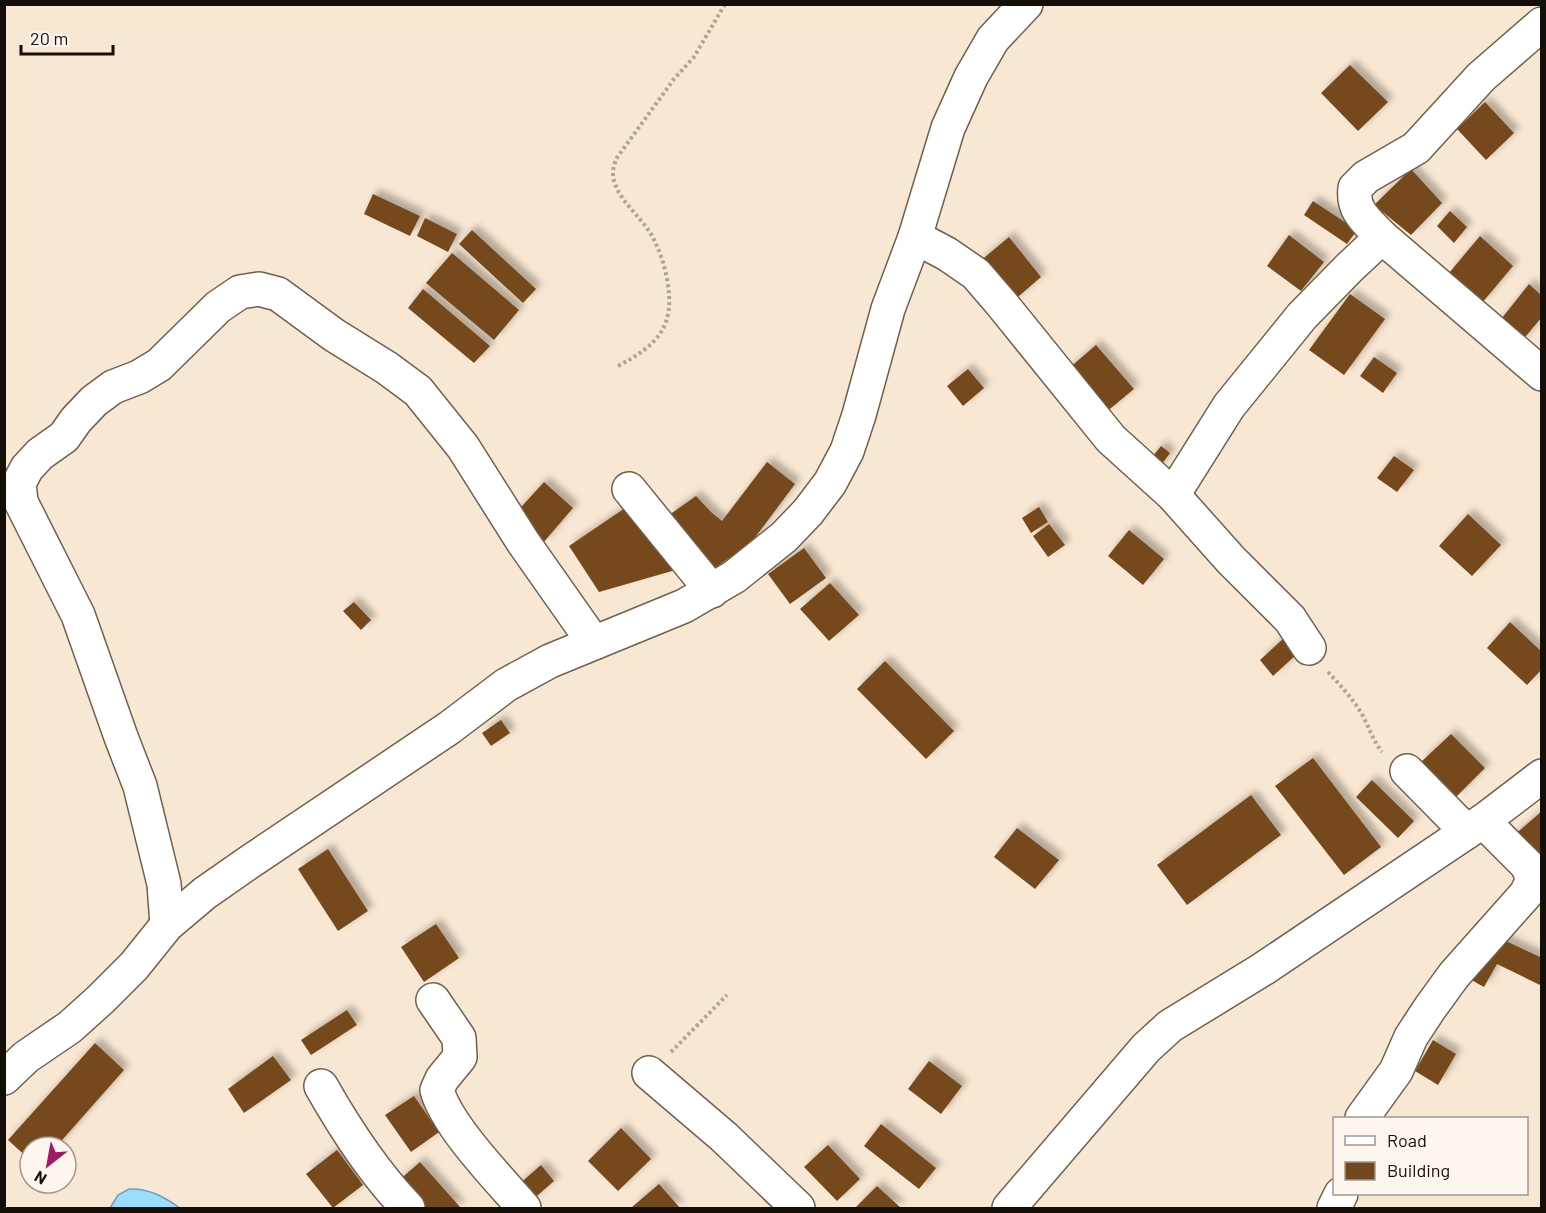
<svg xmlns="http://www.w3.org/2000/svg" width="1546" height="1213" viewBox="0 0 1546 1213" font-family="Barlow,sans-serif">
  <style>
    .water { fill: #9addfe; stroke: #729fb4; stroke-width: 1.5 }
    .building { fill: #74481f; filter: url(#shadow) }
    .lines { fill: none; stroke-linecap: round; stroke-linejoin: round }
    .minor-casing { stroke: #6f604e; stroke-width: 36 }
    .path { stroke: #b1a493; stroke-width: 4; stroke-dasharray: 3 3; stroke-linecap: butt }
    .minor { stroke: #fff; stroke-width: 33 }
  </style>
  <defs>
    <filter id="shadow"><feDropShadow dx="5.5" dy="-5.5" stdDeviation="3" flood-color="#0004"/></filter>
  </defs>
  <rect width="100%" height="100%" fill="#f8e7d2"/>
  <path class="water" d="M129 1189C149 1188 164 1197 180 1208H110L118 1195Z"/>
  <g class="building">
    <polygon points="1350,65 1388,102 1358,131 1321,93"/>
    <polygon points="1485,102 1514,133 1486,160 1457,129"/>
    <polygon points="1411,169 1442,203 1411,235 1374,205"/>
    <polygon points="373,194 420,216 410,236 364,214"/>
    <polygon points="1313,201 1357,230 1347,244 1304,215"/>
    <polygon points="1450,211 1467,227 1454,243 1437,226"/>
    <polygon points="425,218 457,234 448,252 417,236"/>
    <polygon points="472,230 536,289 523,303 459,244"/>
    <polygon points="1289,235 1324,262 1301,291 1267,266"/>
    <polygon points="1480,236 1513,266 1482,303 1449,273"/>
    <polygon points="1009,237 1041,277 1012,302 979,262"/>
    <polygon points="452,253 519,310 494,340 426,283"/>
    <polygon points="1529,284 1542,296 1542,317 1520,343 1498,323"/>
    <polygon points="423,289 490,346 474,363 408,308"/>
    <polygon points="1350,294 1385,319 1344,375 1309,350"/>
    <polygon points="1096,345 1134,389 1105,413 1067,370"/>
    <polygon points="1374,357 1397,373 1383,393 1360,376"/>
    <polygon points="968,369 984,388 963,406 947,386"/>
    <polygon points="1161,446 1170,453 1159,468 1149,461"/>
    <polygon points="1394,456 1414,470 1397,492 1377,478"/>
    <polygon points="767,462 795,484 751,543 712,570 669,515 696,496 711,512 722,521"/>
    <polygon points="544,482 573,508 543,543 513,516"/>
    <polygon points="631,504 679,569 599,592 569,546"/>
    <polygon points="1039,507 1048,522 1031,533 1022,518"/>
    <polygon points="1468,514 1501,545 1472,576 1439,546"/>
    <polygon points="1049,524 1065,545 1048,557 1033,536"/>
    <polygon points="1129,530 1164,559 1143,585 1108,556"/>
    <polygon points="804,548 826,578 790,604 768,574"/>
    <polygon points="830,583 859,615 829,641 800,609"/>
    <polygon points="354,602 371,620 361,630 343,611"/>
    <polygon points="1510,622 1542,652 1542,669 1527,685 1487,648"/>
    <polygon points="1284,638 1298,653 1273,676 1260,660"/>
    <polygon points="885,661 954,731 926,759 857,689"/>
    <polygon points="501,720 510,733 491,746 482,733"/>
    <polygon points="1451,734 1485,768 1456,797 1421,762"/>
    <polygon points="1313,758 1381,847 1344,875 1275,786"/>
    <polygon points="1372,780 1414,821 1398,838 1356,797"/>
    <polygon points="1251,795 1281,835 1187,905 1157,865"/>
    <polygon points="1542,811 1542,853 1533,861 1512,837"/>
    <polygon points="1017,828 1059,860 1035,889 994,857"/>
    <polygon points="328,849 368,911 338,931 298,869"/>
    <polygon points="436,924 459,958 424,982 401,947"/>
    <polygon points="1495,936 1542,958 1542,986 1497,964 1484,987 1466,977"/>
    <polygon points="347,1010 357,1025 311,1055 301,1040"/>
    <polygon points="1433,1040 1456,1054 1438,1085 1415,1071"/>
    <polygon points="95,1043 124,1070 56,1147 30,1147 30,1160 8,1140"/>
    <polygon points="273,1056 291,1080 244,1113 228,1089"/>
    <polygon points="929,1061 962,1086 941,1114 908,1089"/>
    <polygon points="414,1096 439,1132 411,1152 385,1115"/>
    <polygon points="881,1124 936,1168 919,1189 864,1146"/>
    <polygon points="621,1128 651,1159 618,1191 588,1161"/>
    <polygon points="828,1145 860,1179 837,1201 804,1167"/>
    <polygon points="337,1150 363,1185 333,1208 306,1174"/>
    <polygon points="420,1162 461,1208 420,1208 397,1182"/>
    <polygon points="541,1165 554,1181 530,1202 517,1186"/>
    <polygon points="659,1184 680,1208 634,1208 632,1207"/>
    <polygon points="877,1186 901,1208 855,1208"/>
  </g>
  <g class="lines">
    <g class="minor-casing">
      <g id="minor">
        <path d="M1542 24 1481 77 1416 148 1366 177 1355 188C1352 211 1367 221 1382 237L1542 374"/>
        <polyline points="915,237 947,254 976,274 1001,303 1111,439 1173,495 1231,560 1290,619 1309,648"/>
        <polyline points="629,489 712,591"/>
        <polyline points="1173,495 1229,406 1302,316 1349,268 1382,237"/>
        <polyline points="1407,771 1467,832"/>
        <polyline points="167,925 164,884 140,786 121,737 78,615 21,502 19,483 27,468 40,454 64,437 76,420 94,401 113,387 139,377 159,365 218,307 240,292 259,289 278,294 334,335 387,368 418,391 463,447 523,542 594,643"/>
        <path d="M433 1000 459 1038 460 1057 442 1079 437 1090C447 1126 498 1178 524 1208"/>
        <polyline points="649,1073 724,1137 798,1208"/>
        <polyline points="4,1078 26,1057 70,1027 101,999 134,966 167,925 205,893 248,863 449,728 506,685 550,661 684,606 734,577 784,537 808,512 830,483 847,451 859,415 888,309 915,237 948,128 971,77 993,39 1026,4"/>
        <path d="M321 1086C346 1130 373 1172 408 1208"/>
        <polyline points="1362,1118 1396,1071 1411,1037 1430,1008 1454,975 1526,894 1533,879 1527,865 1483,821"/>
        <polyline points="1009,1208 1146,1048 1170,1026 1263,969 1483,821 1542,776"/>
        <polyline points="1334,1208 1341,1194"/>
      </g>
    </g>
    <g class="path">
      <path d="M618 366C658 345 676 326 667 279 664 263 658 245 649 231 638 214 613 195 613 173 613 168 615 163 616 159L674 79 694 57 725 4"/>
      <path d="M1328 672C1341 686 1355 701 1364 718 1370 730 1374 742 1382 752"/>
      <polyline points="671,1052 727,995"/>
    </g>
    <use href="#minor" class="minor"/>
  </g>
  <rect width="1546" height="1213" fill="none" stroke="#130e07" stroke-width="12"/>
  <rect x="1333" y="1117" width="195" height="78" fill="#fdf6ee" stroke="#9f9992" stroke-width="1.5"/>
  <rect x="1345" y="1136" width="30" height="9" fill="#ffffff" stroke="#9f9992" stroke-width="1.5"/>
  <text x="1387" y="1147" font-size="18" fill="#130e07">Road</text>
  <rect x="1345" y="1162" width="30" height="18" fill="#74481f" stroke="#9f9992" stroke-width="1.5"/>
  <text x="1387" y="1177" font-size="18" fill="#130e07">Building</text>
  <g transform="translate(48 1165) rotate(211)"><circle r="28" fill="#fdf6ee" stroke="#9f9992" stroke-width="1.5"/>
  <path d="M0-4.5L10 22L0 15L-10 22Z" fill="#a01a68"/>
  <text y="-9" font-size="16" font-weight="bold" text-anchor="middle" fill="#130e07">N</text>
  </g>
  <path d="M21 45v9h92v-9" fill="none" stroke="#130e07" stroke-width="3"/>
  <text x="30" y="45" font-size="18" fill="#130e07" stroke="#fdf6ee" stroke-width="4.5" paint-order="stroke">20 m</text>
</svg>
